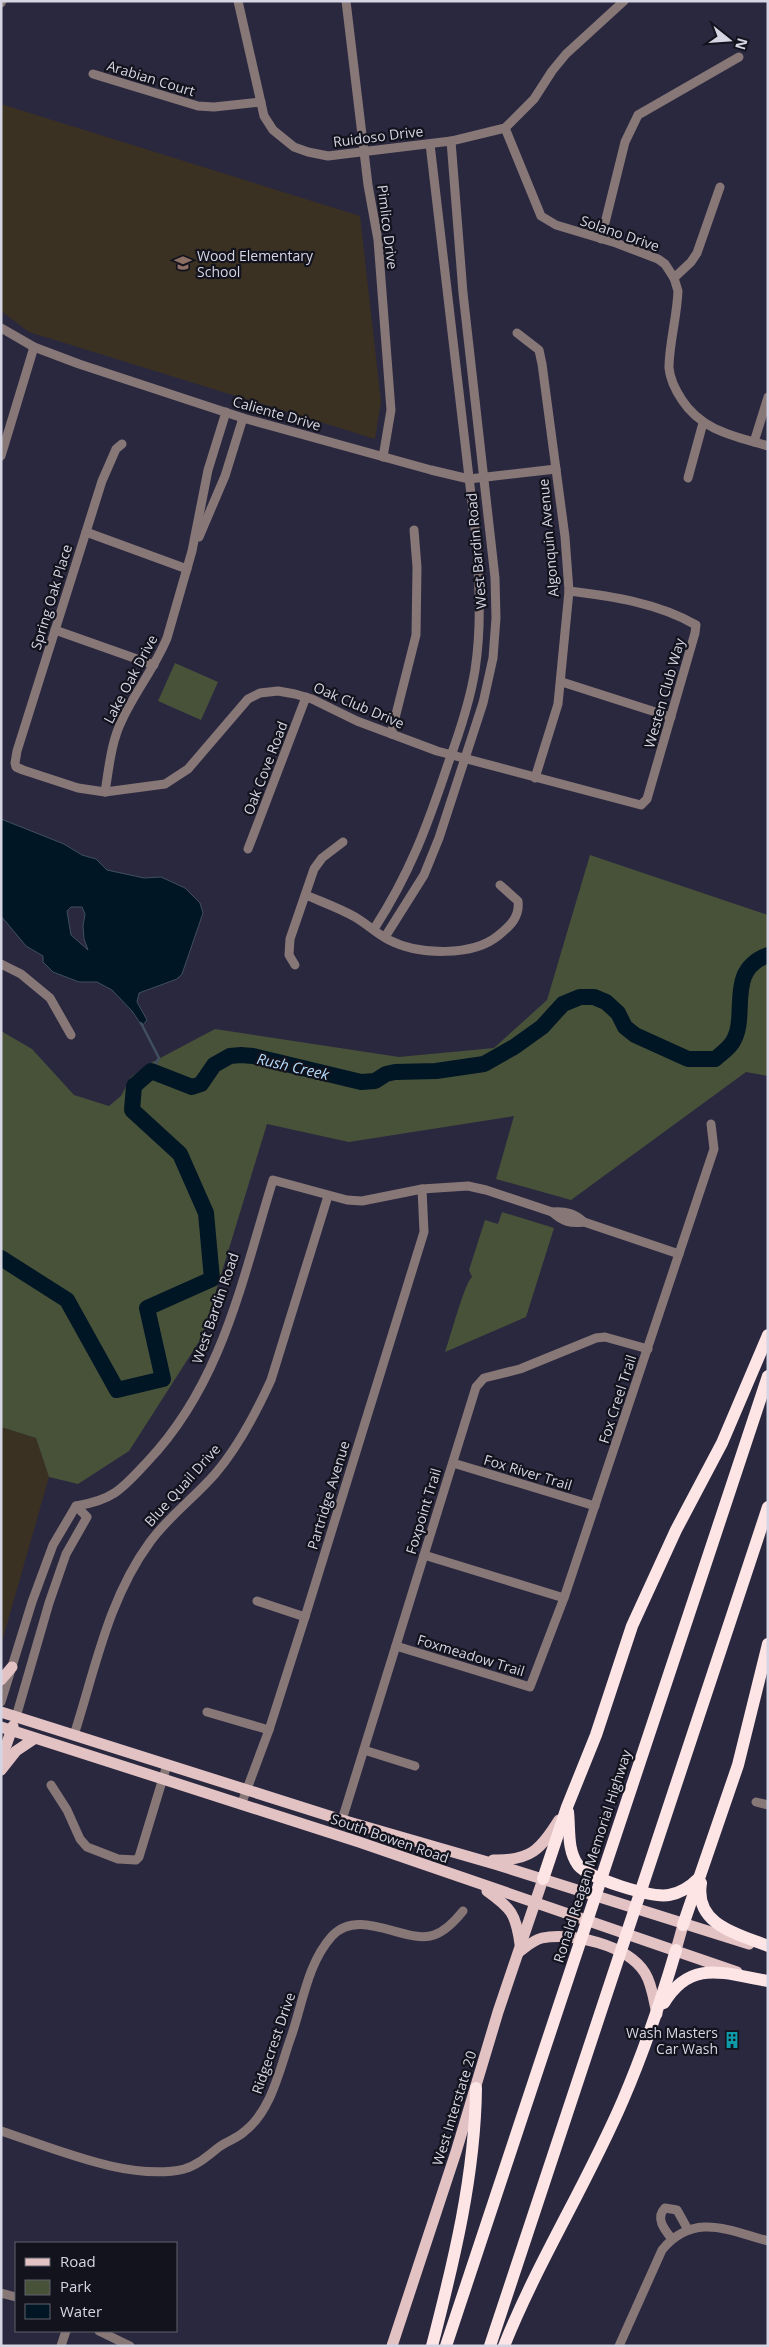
<svg xmlns="http://www.w3.org/2000/svg" width="769" height="2347" viewBox="0 0 769 2347" font-family="'Open Sans',sans-serif">
  <style>
    .education { fill: #3b3122 }
    .green { fill: #485239 }
    .water { fill: #001625; stroke: #404f5e; fill-rule: evenodd }
    .lines { fill: none; stroke-linecap: round; stroke-linejoin: round }
    .stream { stroke: #404f5e; stroke-width: 2.5 }
    .river { stroke: #001625; stroke-width: 16 }
    .minor { stroke: #877777; stroke-width: 9 }
    .major { stroke: #e3c2c3; stroke-width: 11 }
    .highway { stroke: #fde4e5; stroke-width: 12 }
    .labels { text-anchor: middle; dominant-baseline: central; stroke-width: 4.5; stroke-linejoin: round; paint-order: stroke }
    .street-label { font-size: 14px; fill: #d5d5e4; stroke: #13131d }
    .poi-label { font-size: 14px; fill: #d5d5e4; stroke: #13131d; text-anchor: start }
    .water-label { font-size: 15px; font-style: italic; fill: #b3dbfa; stroke: #13131d }
  </style>
  <rect width="100%" height="100%" fill="#2a283f"/>
  <g class="education">
    <polygon points="1,104 360,216 381,402 375,439 29,332 1,311"/>
    <polygon points="1,1427 36,1438 49,1477 1,1645"/>
  </g>
  <g class="green">
    <polygon points="175,663 218,682 201,720 158,701"/>
    <polygon points="590,855 768,915 768,1076 746,1072 571,1200 496,1179 514,1116 349,1142 267,1124 202,1337 129,1451 78,1484 49,1477 36,1438 1,1427 1,1031 32,1049 74,1095 109,1106 121,1096 131,1077 149,1064 215,1029 399,1057 494,1048 547,1000"/>
    <path d="M502 1212 554 1228 526 1317 445 1352C450 1338 465 1282 472 1277L469 1270 485 1220 498 1224Z"/>
  </g>
  <path class="water" d="M1 819 64 844 82 855 96 859 107 870 144 878 161 877 185 888 200 903 203 913 182 974 177 979 139 993 137 1002 147 1020 142 1026 132 1011 112 990 97 982H79L53 972 43 962V956L26 946 1 916ZM71 907H82L85 914 83 926 84 939 88 950 71 935 67 911Z"/>
  <g class="lines">
    <polyline class="stream" points="141,1023 159,1058 151,1071"/>
    <path class="river" d="M1 1258 67 1300 117 1390 163 1379 147 1308 212 1279 206 1213 180 1154 132 1110 134 1086 151 1071 192 1087 201 1084 214 1065 230 1056 241 1055 253 1056 361 1082 375 1081 386 1074 395 1072 436 1071 484 1064 514 1047 542 1027 563 1004 580 997H594L606 1002 618 1013 625 1027 635 1035 688 1059H715C721 1054 728 1049 732 1043 750 1017 724 971 768 955"/>
    <g class="minor">
      <polyline points="238,1 264,116 273,130 294,147 308,152 328,156 451,141 505,128 534,99 552,71 566,54 624,1"/>
      <polyline points="346,1 368,185 378,240 391,410 383,457"/>
      <polyline points="1,3 2,1"/>
      <polyline points="93,74 198,106 214,107 261,102"/>
      <path d="M505 128 541 216 556 225 616 243 658 259 665 264 674 278 678 291C677 317 669 344 669 368 670 379 676 391 682 400 702 431 735 436 768 446"/>
      <polyline points="601,239 625,142 638,115 739,57"/>
      <polyline points="674,278 691,262 697,253 720,187"/>
      <polyline points="1,328 34,347 79,364 243,418 431,470 469,479 556,469"/>
      <polyline points="517,333 539,350 542,364 565,537 569,591 558,704 535,778"/>
      <polyline points="754,442 768,397"/>
      <path d="M122 444 116 449 102 481 17 751 15 763 16 767 23 770 78 788 105 792 165 784 188 769 248 699 260 693 278 691 295 694 312 699 357 721 437 751 641 805 647 799 695 633 696 625C658 603 611 596 569 591"/>
      <polyline points="1,456 34,347"/>
      <polyline points="688,478 703,423"/>
      <polyline points="86,532 187,569"/>
      <polyline points="199,537 225,476 243,418"/>
      <polyline points="55,630 154,665"/>
      <polyline points="562,682 671,717"/>
      <polyline points="391,734 416,635 417,567 414,530"/>
      <path d="M105 792C109 768 111 742 122 720 135 692 155 667 167 638L192 551 208 470 226 412"/>
      <polyline points="248,849 306,697"/>
      <path d="M306 895C322 902 339 908 355 917 367 924 377 934 389 940 418 955 473 957 499 935 510 926 520 917 518 901L500 885"/>
      <path d="M374 929C410 873 427 827 448 764 459 734 470 702 475 670 482 625 479 582 476 537L430 144"/>
      <polyline points="385,937 424,875 439,838 483,703 493,658 496,618 495,578 463,293 451,141"/>
      <polyline points="1,964 21,974 50,998 71,1035"/>
      <polyline points="295,965 289,955 290,939 314,869 322,858 343,842"/>
      <path d="M552 1212C562 1221 570 1224 584 1222L679 1254"/>
      <polyline points="453,1463 595,1506"/>
      <polyline points="424,1555 564,1598"/>
      <polyline points="257,1601 305,1617"/>
      <polyline points="396,1646 530,1687 564,1598 714,1149 711,1124"/>
      <path d="M1 1702 32 1602 53 1545 76 1506C114 1500 123 1488 148 1461 222 1383 242 1280 273 1180L347 1200 362 1201 422 1189 468 1186 486 1190 552 1212C566 1211 574 1213 584 1222"/>
      <polyline points="207,1712 269,1730"/>
      <polyline points="16,1717 49,1603 66,1554 87,1517 76,1506"/>
      <path d="M74 1735C95 1670 108 1599 150 1542 168 1517 194 1498 215 1474 239 1446 256 1413 271 1380L328 1196"/>
      <polyline points="364,1750 415,1766"/>
      <polyline points="51,1785 67,1810 80,1839 87,1847 118,1859 136,1860 139,1857 167,1765"/>
      <polyline points="756,1802 768,1805"/>
      <polyline points="241,1805 269,1730 305,1617 424,1232 422,1189"/>
      <polyline points="342,1820 476,1387 484,1378 520,1369 596,1338 605,1337 648,1349"/>
      <path d="M1 2131C54 2148 130 2182 184 2169 198 2165 209 2155 219 2147 227 2141 238 2138 245 2131 272 2110 280 2067 291 2037 303 2003 307 1964 332 1936 360 1906 406 1945 434 1935 446 1931 455 1921 463 1911"/>
      <path d="M672 2239C664 2229 655 2218 665 2208L677 2210 687 2228"/>
      <polyline points="1,2293 16,2297"/>
      <polyline points="99,2331 130,2346"/>
      <polyline points="61,2346 66,2331"/>
      <path d="M619 2346 662 2250C693 2212 728 2230 768 2241"/>
    </g>
    <g class="major">
      <polyline points="1,1680 12,1667"/>
      <polyline points="1,1712 342,1820 498,1865 749,1944"/>
      <polyline points="1,1727 359,1842 737,1972"/>
      <polyline points="1,1760 13,1726"/>
      <polyline points="1,1770 16,1751 34,1739"/>
      <path d="M493 1860C531 1861 541 1849 559 1820"/>
      <path d="M487 1891C511 1908 516 1914 520 1944"/>
      <polyline points="676,1950 683,1925"/>
      <path d="M519 1952C526 1947 533 1940 542 1938 572 1932 628 1945 645 1973 652 1984 654 2001 657 2014"/>
      <polyline points="392,2346 456,2152 498,2012 543,1879"/>
    </g>
    <g class="highway">
      <path d="M568 1812C570 1830 567 1850 578 1865 590 1879 651 1898 669 1895 681 1893 691 1886 699 1878"/>
      <polyline points="543,1879 567,1807 596,1735 632,1626 676,1530 722,1443 768,1335"/>
      <path d="M701 1883C694 1925 738 1934 768 1946"/>
      <polyline points="683,1925 738,1765 768,1644"/>
      <path d="M664 2003C691 1958 725 1974 768 1981"/>
      <path d="M432 2346C454 2261 475 2175 476 2088"/>
      <polyline points="446,2346 768,1376"/>
      <polyline points="490,2346 768,1507"/>
      <path d="M504 2346C538 2261 587 2184 623 2100 644 2051 661 2001 676 1950"/>
    </g>
  </g>
  <defs>
    <g id="school-bare" transform="scale(1.35)"><path d="M0-5L7-2L0 1L-7-2ZM-4 1L0 2.5L4 1V4Q0 6-4 4Z" fill="#8d6e63" stroke="#13131d" stroke-width="2.5" paint-order="stroke"/></g>
    <g id="building-bare" transform="scale(1.35)"><path d="M-4-6H4V6H1V3H-1V6H-4ZM-2.5-4.3h1.7v1.8h-1.7ZM.8-4.3h1.7v1.8H.8ZM-2.5-1h1.7V.8h-1.7ZM.8-1h1.7V.8H.8Z" fill="#0f9aa8" stroke="#13131d" stroke-width="2.5" paint-order="stroke"/></g>
  </defs>
  <g fill-rule="evenodd">
    <use href="#school-bare" x="183" y="263"/>
    <use href="#building-bare" x="732" y="2040"/>
  </g>
  <g class="labels">
    <g class="street-label">
      <text transform="translate(151 78) rotate(17)">Arabian Court</text>
      <text transform="translate(378 136) rotate(-7)">Ruidoso Drive</text>
      <text transform="translate(388 227) rotate(83)">Pimlico Drive</text>
      <text transform="translate(620 233) rotate(19)">Solano Drive</text>
      <text transform="translate(277 413) rotate(16)">Caliente Drive</text>
      <text transform="translate(548 538) rotate(-95)">Algonquin Avenue</text>
      <text transform="translate(476 551) rotate(-95)">West Bardin Road</text>
      <text transform="translate(51 597) rotate(-73)">Spring Oak Place</text>
      <text transform="translate(130 679) rotate(-62)">Lake Oak Drive</text>
      <text transform="translate(664 693) rotate(-74)">Westen Club Way</text>
      <text transform="translate(359 705) rotate(23)">Oak Club Drive</text>
      <text transform="translate(265 768) rotate(-69)">Oak Cove Road</text>
      <text transform="translate(215 1308) rotate(-71)">West Bardin Road</text>
      <text transform="translate(617 1399) rotate(-72)">Fox Creel Trail</text>
      <text transform="translate(528 1472) rotate(17)">Fox River Trail</text>
      <text transform="translate(182 1485) rotate(-48)">Blue Quail Drive</text>
      <text transform="translate(328 1495) rotate(-73)">Partridge Avenue</text>
      <text transform="translate(423 1511) rotate(-73)">Foxpoint Trail</text>
      <text transform="translate(471 1655) rotate(17)">Foxmeadow Trail</text>
      <text transform="translate(390 1838) rotate(19)">South Bowen Road</text>
      <text transform="translate(592 1856) rotate(-72)">Ronald Reagan Memorial Highway</text>
      <text transform="translate(273 2043) rotate(-71)">Ridgecrest Drive</text>
      <text transform="translate(454 2108) rotate(-73)">West Interstate 20</text>
    </g>
    <g class="poi-label">
      <text x="197" y="255">Wood Elementary<tspan x="197" dy="16">School</tspan></text>
      <text x="718" y="2032" text-anchor="end">Wash Masters<tspan x="718" dy="16">Car Wash</tspan></text>
    </g>
    <g class="water-label">
      <text transform="translate(293 1066) rotate(13)">Rush Creek</text>
    </g>
  </g>
  <rect width="769" height="2347" fill="none" stroke="#d5d5e4" stroke-width="5"/>
  <rect x="15" y="2242" width="162" height="90" fill="#13131d" stroke="#61616d"/>
  <rect x="25" y="2258" width="25" height="8" fill="#e3c2c3" stroke="#61616d"/>
  <text x="60" y="2267" font-size="15" fill="#d5d5e4">Road</text>
  <rect x="25" y="2280" width="25" height="15" fill="#485239" stroke="#61616d"/>
  <text x="60" y="2292" font-size="15" fill="#d5d5e4">Park</text>
  <rect x="25" y="2304" width="25" height="15" fill="#001625" stroke="#61616d"/>
  <text x="60" y="2317" font-size="15" fill="#d5d5e4">Water</text>
  <g transform="translate(729 40) rotate(107)" stroke="#13131d" stroke-width="4" paint-order="stroke">
  <path d="M0-4L9 19L0 12L-9 19Z" fill="#d5d5e4"/>
  <text y="-8" font-size="14" font-weight="bold" text-anchor="middle" fill="#d5d5e4">N</text>
  </g>
</svg>
